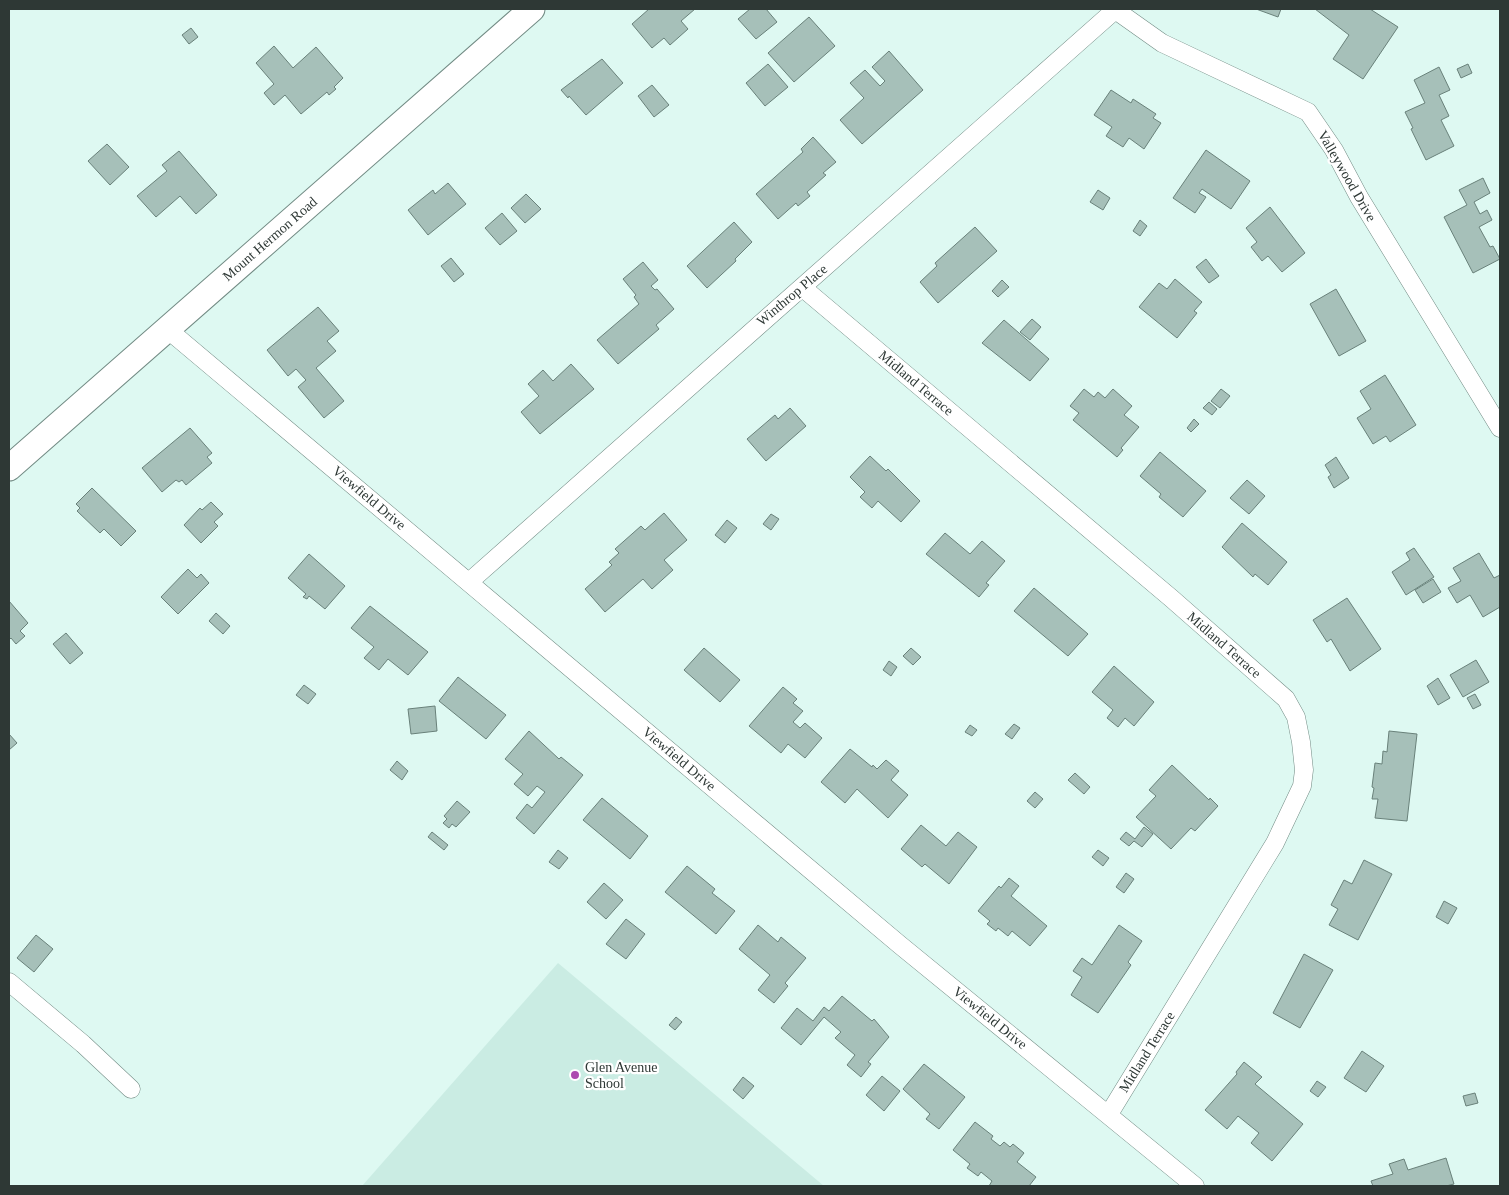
<svg xmlns="http://www.w3.org/2000/svg" width="1509" height="1195" viewBox="0 0 1509 1195" font-family="Georgia,serif">
  <style>
    .built { fill: #caece3 }
    .building { fill: #a6c0b9; stroke: #69817a }
    .lines { fill: none; stroke-linecap: round; stroke-linejoin: round }
    .minor-casing { stroke: #728b84; stroke-width: 19 }
    .secondary-casing { stroke: #728b84; stroke-width: 27 }
    .minor { stroke: #fff; stroke-width: 18 }
    .secondary { stroke: #fff; stroke-width: 25 }
    .poi-dot { fill: #ad4ab0; stroke: #fff; stroke-width: 2 }
    .labels { text-anchor: middle; dominant-baseline: central; stroke-width: 4.5; stroke-linejoin: round; paint-order: stroke }
    .street-label { font-size: 14px; fill: #2e3835; stroke: #fff }
    .poi-label { font-size: 14px; fill: #2e3835; stroke: #fff; text-anchor: start }
  </style>
  <rect width="100%" height="100%" fill="#def9f2"/>
  <polygon class="built" points="558,963 824,1186 362,1186"/>
  <g class="building">
    <polygon points="649,9 695,9 681,21 688,29 670,45 664,38 652,48 632,24"/>
    <polygon points="750,9 766,9 777,22 756,39 738,19"/>
    <polygon points="1256,9 1281,9 1278,17"/>
    <polygon points="1315,9 1370,9 1398,27 1363,79 1333,59 1349,35"/>
    <polygon points="809,17 835,46 794,82 768,53"/>
    <polygon points="191,28 198,37 189,44 182,35"/>
    <polygon points="274,46 293,68 316,47 343,78 334,87 336,89 329,95 327,92 301,114 285,95 274,105 264,93 274,84 256,63"/>
    <polygon points="889,51 923,90 862,144 840,120 864,98 850,83 865,70 880,86 885,81 872,67"/>
    <polygon points="602,59 623,83 586,115 569,96 568,98 561,90"/>
    <polygon points="768,64 788,87 765,106 746,83"/>
    <polygon points="1468,64 1472,73 1461,78 1457,69"/>
    <polygon points="1439,67 1450,90 1439,95 1449,116 1441,120 1454,146 1426,160 1411,129 1413,128 1405,112 1425,103 1414,80"/>
    <polygon points="652,85 669,105 654,117 638,96"/>
    <polygon points="1111,90 1131,103 1133,99 1156,114 1153,118 1161,123 1144,149 1129,138 1123,147 1106,136 1112,127 1094,115"/>
    <polygon points="813,137 836,162 823,173 826,175 807,192 810,196 798,206 796,203 778,219 756,194 803,152 801,149"/>
    <polygon points="107,144 129,167 110,185 88,161"/>
    <polygon points="1206,150 1250,181 1231,209 1202,189 1199,193 1206,197 1195,213 1173,198"/>
    <polygon points="179,151 217,195 196,214 180,196 156,217 137,196 167,171 162,165"/>
    <polygon points="1483,178 1490,193 1474,202 1480,214 1487,210 1492,220 1479,227 1490,247 1493,246 1500,259 1473,273 1444,217 1467,205 1459,190"/>
    <polygon points="448,183 466,204 428,235 408,210 433,190 435,194"/>
    <polygon points="1098,190 1110,198 1103,210 1090,202"/>
    <polygon points="526,194 541,209 525,223 511,208"/>
    <polygon points="1270,207 1305,253 1282,272 1268,256 1262,261 1251,247 1257,242 1246,228"/>
    <polygon points="502,213 517,231 500,245 485,228"/>
    <polygon points="1140,220 1147,226 1140,236 1133,231"/>
    <polygon points="734,222 752,242 735,259 736,261 707,288 687,266"/>
    <polygon points="975,227 997,251 938,303 920,282 937,266 935,263"/>
    <polygon points="451,258 464,274 454,282 441,266"/>
    <polygon points="1206,259 1219,276 1209,283 1196,267"/>
    <polygon points="643,262 658,280 651,286 655,290 657,289 674,309 656,325 659,329 618,364 597,340 639,304 634,297 636,295 623,279"/>
    <polygon points="1175,279 1202,302 1194,311 1197,313 1177,338 1139,307 1159,283 1167,289"/>
    <polygon points="1002,280 1009,287 998,297 992,291"/>
    <polygon points="1336,289 1366,341 1339,356 1310,304"/>
    <polygon points="318,307 339,331 327,341 336,351 316,368 344,401 324,418 298,387 306,380 296,369 288,376 267,350"/>
    <polygon points="1032,319 1041,327 1030,340 1020,332"/>
    <polygon points="1004,320 1049,359 1030,381 982,343"/>
    <polygon points="571,364 594,389 540,434 521,412 539,396 528,384 543,370 553,381"/>
    <polygon points="1385,375 1416,425 1390,442 1386,436 1373,444 1357,418 1371,409 1360,391"/>
    <polygon points="1084,389 1094,397 1098,392 1105,398 1113,389 1132,406 1124,415 1139,427 1121,448 1123,450 1117,457 1073,420 1079,413 1070,406"/>
    <polygon points="1221,389 1230,396 1220,408 1211,401"/>
    <polygon points="1209,402 1217,409 1212,415 1203,408"/>
    <polygon points="790,408 806,426 766,461 747,439 775,415 778,419"/>
    <polygon points="1194,419 1199,424 1191,432 1187,428"/>
    <polygon points="190,428 212,453 207,457 212,463 186,485 182,480 179,482 176,480 162,492 142,468"/>
    <polygon points="1160,452 1206,491 1183,517 1159,497 1161,494 1140,476"/>
    <polygon points="870,456 886,471 888,469 920,501 901,522 878,501 872,508 860,497 865,492 850,477"/>
    <polygon points="1336,457 1349,478 1334,488 1328,477 1331,475 1325,465"/>
    <polygon points="1247,480 1265,496 1249,514 1230,498"/>
    <polygon points="92,488 136,531 121,546 104,529 100,533 77,511 80,508 76,504"/>
    <polygon points="211,502 223,514 214,522 218,526 201,543 184,525 200,508 202,510"/>
    <polygon points="664,513 687,540 664,560 673,570 652,589 643,579 605,612 585,589 612,565 609,562 619,553 615,549 641,526 645,530"/>
    <polygon points="771,514 779,519 771,530 763,524"/>
    <polygon points="727,520 737,528 725,543 715,535"/>
    <polygon points="1242,523 1287,562 1268,585 1255,574 1253,577 1222,547"/>
    <polygon points="945,533 970,554 982,541 1005,561 986,583 989,585 979,597 926,554"/>
    <polygon points="1414,548 1434,577 1406,595 1392,572 1410,560 1406,553"/>
    <polygon points="1479,553 1494,578 1500,575 1500,607 1483,617 1470,595 1457,603 1448,588 1461,581 1453,568"/>
    <polygon points="309,554 345,586 325,609 309,596 307,599 303,597 306,594 288,578"/>
    <polygon points="188,569 197,578 201,574 209,583 178,614 161,597"/>
    <polygon points="1433,579 1441,592 1423,603 1415,590"/>
    <polygon points="1034,588 1088,634 1068,656 1014,611"/>
    <polygon points="1347,598 1381,649 1350,671 1331,639 1327,642 1313,620"/>
    <polygon points="9,601 28,623 20,631 25,636 16,644 11,638 9,640"/>
    <polygon points="370,606 428,652 408,675 388,659 379,670 364,658 374,647 351,628"/>
    <polygon points="216,613 230,626 223,634 209,621"/>
    <polygon points="66,633 83,653 70,664 53,644"/>
    <polygon points="704,648 740,680 720,702 684,670"/>
    <polygon points="911,648 921,657 913,665 903,656"/>
    <polygon points="1476,660 1489,682 1463,697 1450,675"/>
    <polygon points="889,661 897,667 891,676 883,670"/>
    <polygon points="1114,666 1154,702 1134,726 1125,718 1118,727 1107,718 1113,710 1092,692"/>
    <polygon points="458,677 506,715 486,739 439,701"/>
    <polygon points="1438,678 1450,698 1438,705 1427,686"/>
    <polygon points="304,685 316,694 308,704 296,695"/>
    <polygon points="783,687 797,699 793,703 803,711 793,722 800,728 805,723 822,738 805,758 788,744 781,753 749,726"/>
    <polygon points="1475,694 1481,705 1473,709 1467,698"/>
    <polygon points="435,706 437,731 411,734 408,709"/>
    <polygon points="1014,724 1020,728 1012,739 1005,734"/>
    <polygon points="970,725 977,730 972,736 965,732"/>
    <polygon points="529,731 559,759 561,757 583,775 534,834 516,818 527,804 532,808 545,792 537,786 528,796 514,784 523,774 505,759"/>
    <polygon points="1389,731 1417,734 1407,821 1375,818 1378,799 1372,799 1374,788 1372,787 1375,763 1382,764 1383,751 1387,752"/>
    <polygon points="9,734 17,743 9,750"/>
    <polygon points="850,749 872,767 873,765 877,769 886,760 899,771 891,780 908,795 888,818 857,789 845,803 821,782"/>
    <polygon points="397,761 408,771 402,780 390,770"/>
    <polygon points="1172,765 1209,800 1210,798 1218,806 1195,831 1191,828 1171,849 1136,817 1156,796 1149,790"/>
    <polygon points="1075,773 1090,787 1084,794 1068,780"/>
    <polygon points="1035,792 1043,799 1035,808 1027,801"/>
    <polygon points="602,798 648,836 630,859 583,820"/>
    <polygon points="457,801 470,812 456,827 452,824 449,828 443,823 447,819 444,816"/>
    <polygon points="921,825 946,846 958,832 977,847 949,884 925,864 922,867 901,849"/>
    <polygon points="1144,827 1153,834 1142,847 1134,841 1129,846 1120,839 1126,832 1135,839"/>
    <polygon points="432,832 448,845 444,850 428,837"/>
    <polygon points="558,850 568,858 559,869 549,862"/>
    <polygon points="1098,850 1109,858 1103,866 1092,857"/>
    <polygon points="1364,860 1392,874 1358,940 1329,925 1338,909 1331,905 1344,880 1352,884"/>
    <polygon points="687,866 715,889 712,893 735,911 716,934 665,892"/>
    <polygon points="1126,873 1134,879 1124,893 1116,887"/>
    <polygon points="1009,878 1019,886 1011,896 1047,926 1030,946 1012,931 1008,936 998,928 996,931 987,924 990,921 978,911 999,886 1001,888"/>
    <polygon points="604,883 623,900 606,919 587,902"/>
    <polygon points="1444,901 1457,908 1448,924 1436,917"/>
    <polygon points="626,919 645,934 626,959 606,944"/>
    <polygon points="758,925 778,942 781,937 806,958 785,983 788,986 774,1003 758,990 770,975 739,949"/>
    <polygon points="1119,925 1142,941 1128,962 1131,965 1098,1013 1071,995 1082,977 1073,971 1082,958 1092,965"/>
    <polygon points="36,935 53,949 34,972 17,958"/>
    <polygon points="1304,954 1333,970 1300,1028 1273,1013"/>
    <polygon points="842,996 872,1021 874,1019 889,1037 868,1062 871,1064 861,1077 847,1065 855,1055 835,1038 841,1032 824,1017 801,1045 781,1028 797,1008 813,1021 824,1007 829,1011"/>
    <polygon points="676,1017 682,1022 675,1030 669,1025"/>
    <polygon points="1362,1051 1384,1066 1366,1092 1344,1078"/>
    <polygon points="1244,1062 1262,1077 1255,1084 1303,1124 1272,1161 1251,1143 1259,1133 1238,1116 1227,1129 1205,1110 1237,1074 1236,1072"/>
    <polygon points="924,1064 965,1097 939,1129 926,1119 930,1114 903,1089"/>
    <polygon points="882,1076 900,1091 884,1111 866,1095"/>
    <polygon points="743,1077 754,1086 743,1099 733,1090"/>
    <polygon points="1317,1081 1326,1087 1318,1097 1310,1091"/>
    <polygon points="1475,1093 1478,1103 1466,1106 1463,1096"/>
    <polygon points="975,1122 993,1136 991,1139 1000,1146 1004,1142 1010,1147 1013,1144 1024,1153 1017,1162 1036,1177 1029,1186 989,1186 992,1181 981,1172 978,1176 967,1168 970,1164 953,1150"/>
    <polygon points="1446,1158 1454,1184 1446,1186 1373,1186 1371,1181 1393,1174 1389,1164 1404,1159 1408,1170"/>
  </g>
  <g class="lines">
    <g class="minor-casing">
      <g id="minor">
        <polyline points="1114,9 1162,43 1308,112 1334,150 1359,197 1500,428"/>
        <polyline points="803,288 1171,598 1286,699 1296,717 1301,742 1304,770 1302,786 1275,843 1109,1114"/>
        <polyline points="166,328 900,945 1195,1186"/>
        <path d="M469 582C683 390 899 200 1115 10"/>
        <polyline points="9,982 83,1044 131,1089"/>
      </g>
    </g>
    <g class="secondary-casing">
      <polyline id="secondary" points="9,468 532,9"/>
    </g>
    <use href="#minor" class="minor"/>
    <use href="#secondary" class="secondary"/>
  </g>
  <circle class="poi-dot" cx="575" cy="1075" r="5"/>
  <g class="labels">
    <g class="street-label">
      <text transform="translate(1347 176) rotate(60)">Valleywood Drive</text>
      <text transform="translate(270 239) rotate(-41)">Mount Hermon Road</text>
      <text transform="translate(792 295) rotate(-40)">Winthrop Place</text>
      <text transform="translate(916 383) rotate(40)">Midland Terrace</text>
      <text transform="translate(369 498) rotate(40)">Viewfield Drive</text>
      <text transform="translate(1224 645) rotate(41)">Midland Terrace</text>
      <text transform="translate(679 759) rotate(40)">Viewfield Drive</text>
      <text transform="translate(990 1018) rotate(39)">Viewfield Drive</text>
      <text transform="translate(1147 1052) rotate(-58)">Midland Terrace</text>
    </g>
    <g class="poi-label">
      <text x="585" y="1067">Glen Avenue<tspan x="585" dy="16">School</tspan></text>
    </g>
  </g>
  <rect width="1509" height="1195" fill="none" stroke="#2e3835" stroke-width="20"/>
</svg>
